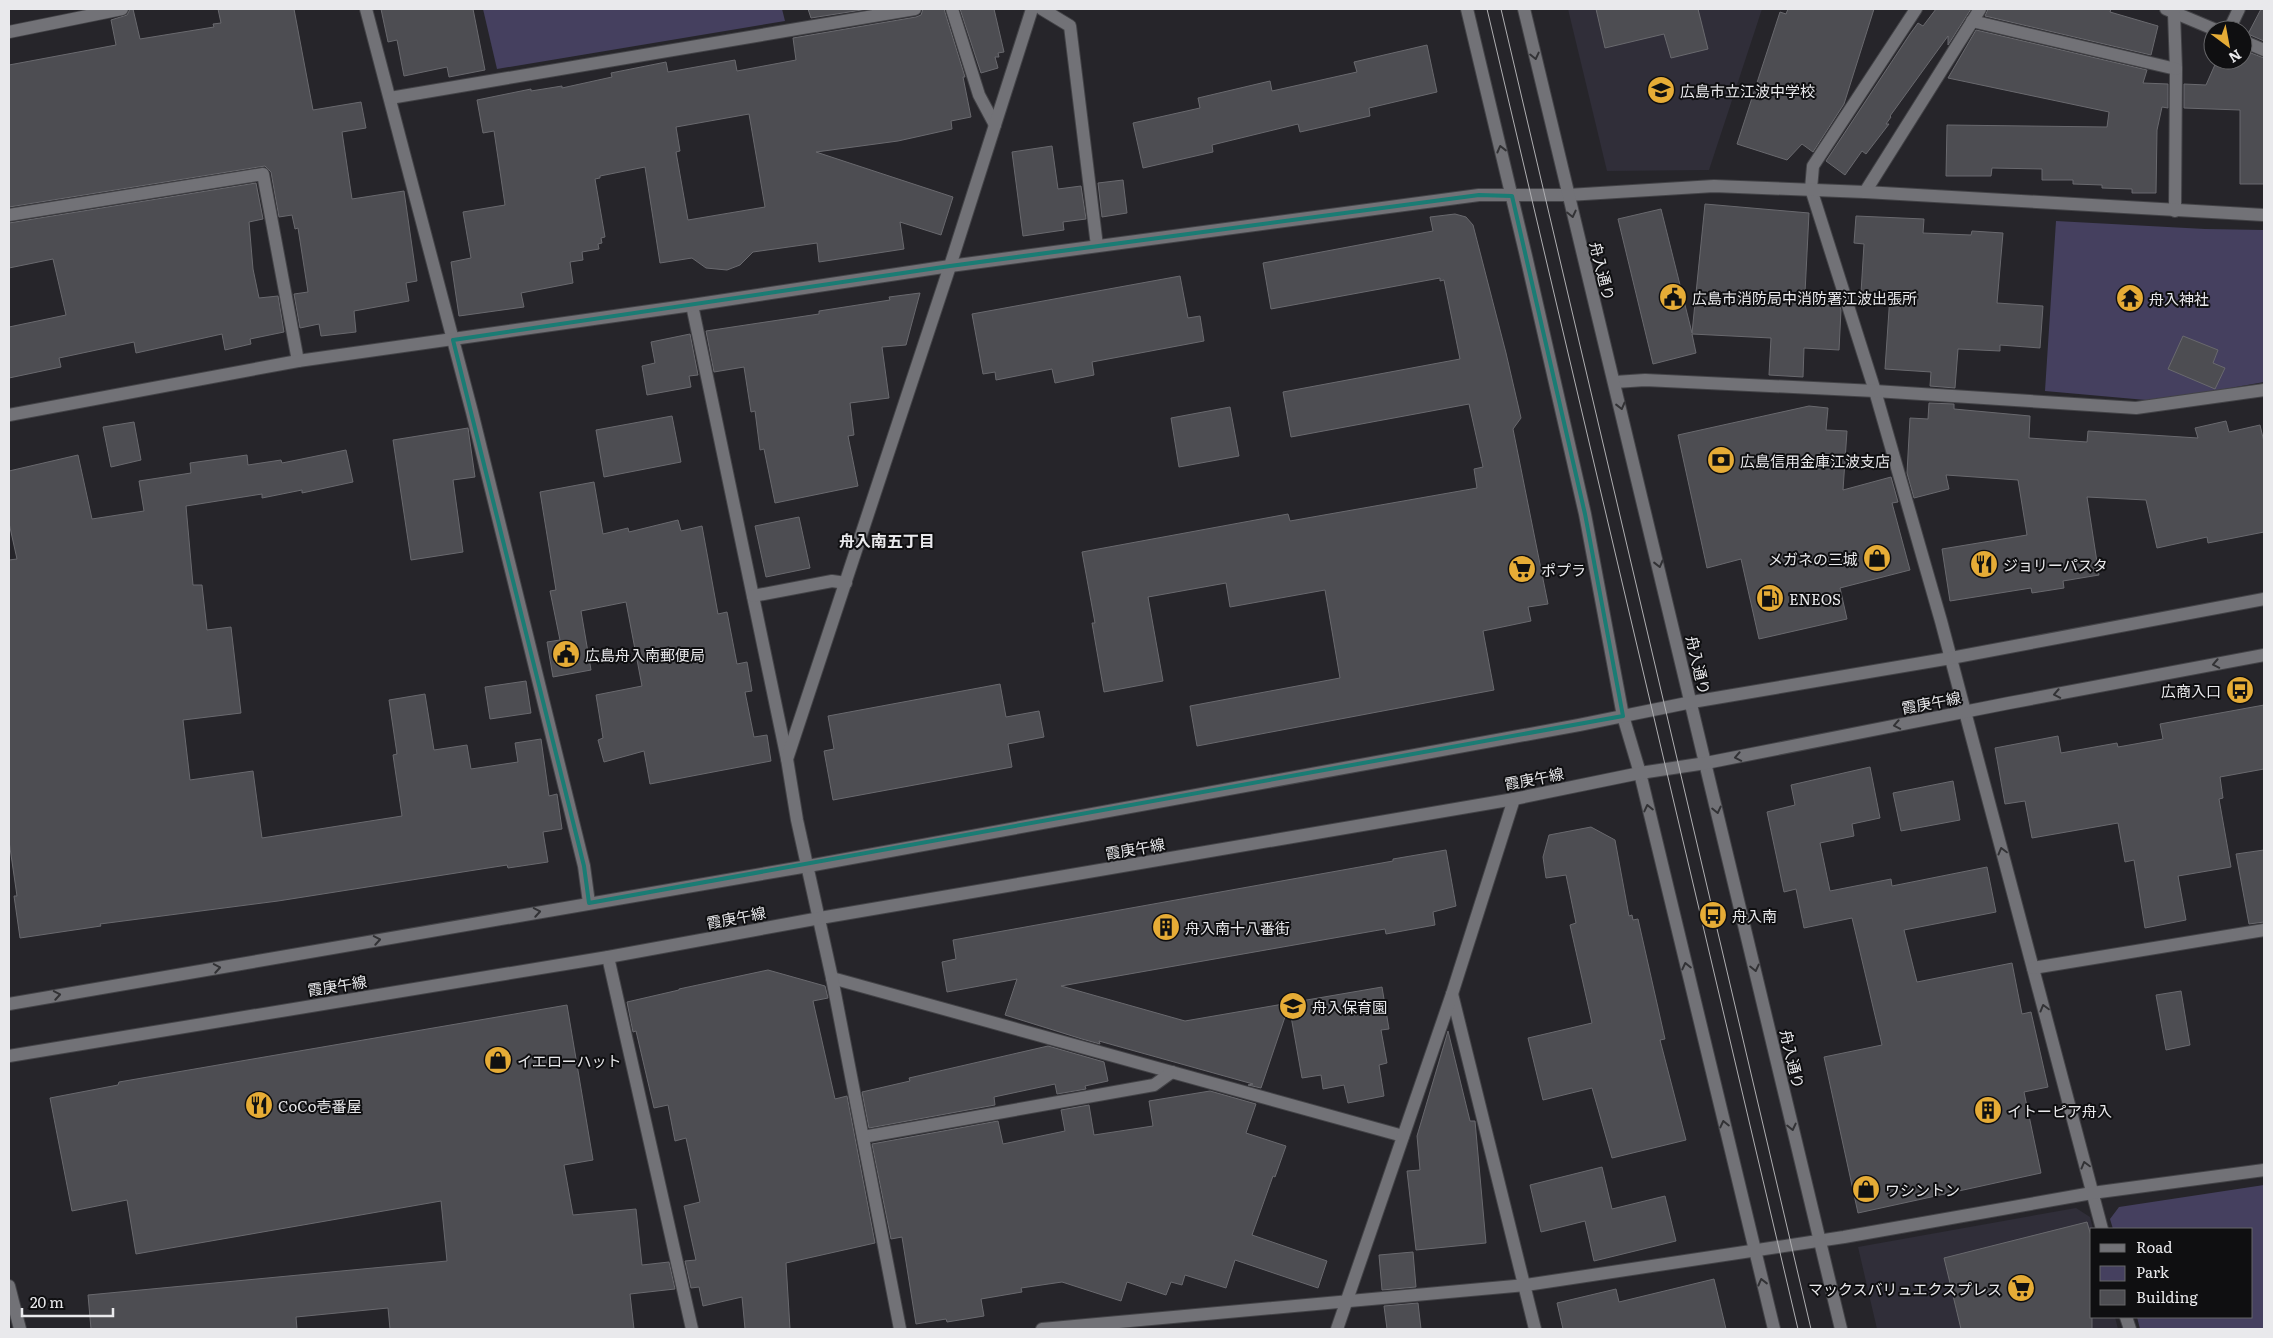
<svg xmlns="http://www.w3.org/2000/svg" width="2273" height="1338" viewBox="0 0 2273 1338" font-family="Literata,'Noto Sans JP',serif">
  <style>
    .built { fill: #302e39 }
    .green { fill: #45405f }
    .building { fill: #4d4d52; stroke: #69696e; fill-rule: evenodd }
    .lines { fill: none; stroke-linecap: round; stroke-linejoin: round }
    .minor-casing { stroke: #434347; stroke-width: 14 }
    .tertiary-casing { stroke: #434347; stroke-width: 14 }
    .minor { stroke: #727277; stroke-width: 12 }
    .tertiary { stroke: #727277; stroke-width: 12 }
    .tram { stroke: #afafb2; stroke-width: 1 }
    .oneway { stroke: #323235 }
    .marked { fill: none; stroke: #1a7c74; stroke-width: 4; stroke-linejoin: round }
    .labels { text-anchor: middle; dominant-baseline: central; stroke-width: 4; stroke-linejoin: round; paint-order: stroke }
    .poi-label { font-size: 15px; fill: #e9e9ec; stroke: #0f0f11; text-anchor: start }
    .street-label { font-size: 15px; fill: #e9e9ec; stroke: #0f0f11 }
    .neighbourhood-label { font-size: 16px; font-weight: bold; fill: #e9e9ec; stroke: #0f0f11 }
  </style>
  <rect width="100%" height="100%" fill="#26252a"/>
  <g class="built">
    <polygon points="1568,9 1762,9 1709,170 1607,171"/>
    <polygon points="2076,1208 2090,1217 2093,1229 2092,1317 2115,1317 2118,1329 1877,1329 1858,1247"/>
  </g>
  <g class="green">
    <polygon points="483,9 782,9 785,21 497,69"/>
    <polygon points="2056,221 2205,229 2264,230 2264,382 2157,401 2045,391"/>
    <polygon points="2264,1185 2264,1329 2140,1329 2137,1317 2252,1317 2252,1229 2113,1229 2110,1219 2119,1207"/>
  </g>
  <g class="building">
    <polygon points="130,9 133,9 140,39 214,27 213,24 221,23 218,9 294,9 313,110 361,102 366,128 342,132 352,199 404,191 417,281 406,283 409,301 354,311 356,332 321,336 319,324 300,328 294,294 308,292 298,228 295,229 292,215 279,217 271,172 265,166 9,207 9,65 116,45 111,20 127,15"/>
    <polygon points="381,9 473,9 485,70 449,77 447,67 404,76 397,40 388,42"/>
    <polygon points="808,9 868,9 811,18"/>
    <path d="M923 9H944L965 77H963L971 117 951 121 952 129 898 141 816 152 953 197 941 235 900 222 904 249 819 262 817 243 753 252 740 265 727 270 706 268 692 258 660 263 645 167 600 176V178L595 179 605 237 601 238 602 243 598 244 599 249 582 252 583 260 570 262 573 283 521 293 524 307 459 316 451 262 471 258 463 212 505 205 494 131 483 133 477 100 531 89V91L562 86V88L612 77 611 73 666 62 668 72 735 60 737 71 796 60 793 38 916 17 921 15ZM749 114 765 207 688 220 676 152 680 151 676 127Z"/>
    <polygon points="960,9 994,9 1004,52 998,53 999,57 995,57 998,68 981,73"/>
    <polygon points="1596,9 1698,9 1708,49 1671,58 1664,34 1605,48"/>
    <polygon points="1788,9 1874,9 1844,104 1813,152 1802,144 1787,160 1737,144 1780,12 1786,14"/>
    <polygon points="1936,9 1971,9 1948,45 1948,36 1890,116 1891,117 1886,124 1889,124 1866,154 1862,151 1845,175 1826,161 1910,34 1918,23 1923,26"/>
    <polygon points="1988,9 2111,9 2110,12 2158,26 2151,55 1985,16"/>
    <polygon points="2261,9 2264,9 2264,41 2248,34"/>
    <polygon points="1976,30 2147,70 2143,83 2168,84 2168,108 2162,107 2157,130 2156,193 2132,193 2132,189 2102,188 2102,185 2073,184 2073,180 2042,180 2042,169 1992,168 1991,176 1946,176 1947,125 2107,127 2109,112 1948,78"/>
    <polygon points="1427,45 1437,92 1369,108 1370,116 1300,132 1298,124 1212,145 1213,152 1143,168 1133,123 1200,108 1198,98 1270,81 1272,91 1357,72 1354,62"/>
    <polygon points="2243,50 2264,58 2264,184 2240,184 2240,110 2184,108 2184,84 2206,85 2217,60 2243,60"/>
    <polygon points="1052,146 1058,189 1081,186 1086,219 1063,222 1064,230 1023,236 1012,152"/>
    <polygon points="1123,180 1127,213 1102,217 1098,183"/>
    <polygon points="256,183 263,219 249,222 253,269 259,298 278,296 284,332 250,339 251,344 225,350 222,334 136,353 134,342 59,358 61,367 9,378 9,327 66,315 53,259 9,268 9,223"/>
    <polygon points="1705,204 1809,213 1805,293 1836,295 1841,310 1839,350 1804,348 1803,377 1769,375 1771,338 1692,334 1696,353 1653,364 1618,219 1661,209 1692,333"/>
    <polygon points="1455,214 1466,217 1473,225 1506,353 1521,418 1513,429 1548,604 1528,607 1531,621 1483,631 1494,690 1197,746 1190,706 1340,678 1325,590 1230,607 1226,583 1148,597 1163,681 1104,692 1092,623 1095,623 1082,552 1288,514 1290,521 1477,488 1474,469 1483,467 1469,404 1291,437 1283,392 1460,359 1444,280 1440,281 1440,278 1271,309 1263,263 1433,231 1430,217"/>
    <polygon points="1856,216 1924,219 1923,233 1971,235 1972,231 2003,233 1997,303 2043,306 2040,348 2000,345 2000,351 1958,349 1955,388 1930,386 1931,372 1885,369 1890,295 1861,293 1864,244 1854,243"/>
    <polygon points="1180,276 1188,318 1200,316 1204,341 1092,362 1094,375 1055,383 1052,369 996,380 995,372 983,374 972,314"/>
    <polygon points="920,293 906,345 882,347 889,398 850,403 854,435 848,436 858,486 775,503 764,449 760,450 755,411 751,412 744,367 714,372 706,331 819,314 819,311 890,300 889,297"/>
    <polygon points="690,334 698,375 689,376 691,387 647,395 642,366 655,363 651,342"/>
    <polygon points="2183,336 2218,350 2213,363 2225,368 2215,389 2168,369"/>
    <polygon points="1929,403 1954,404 1954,409 2030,416 2029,438 2087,442 2088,431 2198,438 2195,428 2226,421 2229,432 2260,425 2264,442 2264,532 2208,543 2207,537 2157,548 2146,500 2087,497 2099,575 2063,581 2064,588 2032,593 2031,588 1950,601 1942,549 2027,535 2018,480 1946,475 1949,489 1914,498 1907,473 1910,418 1928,419"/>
    <polygon points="1809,406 1828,408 1826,430 1847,431 1843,490 1891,477 1898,502 1892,503 1910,570 1840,588 1847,619 1759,639 1741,559 1707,568 1678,435"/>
    <polygon points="1230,407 1239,456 1179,467 1171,418"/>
    <polygon points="672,416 681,462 604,477 596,430"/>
    <polygon points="134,422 141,460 111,467 103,427"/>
    <polygon points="468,428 475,477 453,480 463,552 411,560 393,440"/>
    <polygon points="346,450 353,482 302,493 302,490 262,498 262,494 186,506 193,585 202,585 207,630 231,627 241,713 183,720 190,780 253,771 262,838 402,816 393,755 397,754 389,700 425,694 434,750 467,745 471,769 518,762 515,743 541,739 549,796 557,794 562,829 543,832 548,862 508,868 507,865 278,901 100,924 101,926 20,938 14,896 17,896 9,841 9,560 17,559 9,523 9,471 78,455 92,519 144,511 139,481 191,473 190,463 247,455 248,465 281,460 282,463"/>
    <polygon points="594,482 603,534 628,528 629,532 678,520 681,531 702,526 718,614 727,612 737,664 747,662 752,691 745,692 754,737 767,735 771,761 650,784 644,751 604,762 598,740 603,738 596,695 642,686 626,602 581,611 591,670 553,677 547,642 560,640 550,591 556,590 540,492"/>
    <polygon points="799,517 810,568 766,577 755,526"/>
    <polygon points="526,681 531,713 490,719 485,687"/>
    <polygon points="1000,684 1006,717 1039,711 1044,737 1008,744 1012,767 833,800 824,751 834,749 828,716"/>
    <polygon points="2264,705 2264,769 2220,777 2223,798 2219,799 2231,867 2178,876 2186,920 2145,928 2134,860 2125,862 2118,823 2032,838 2025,801 2005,804 1995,748 2058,736 2061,753 2117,743 2118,747 2163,739 2160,724"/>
    <polygon points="1870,767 1880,818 1852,824 1854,836 1820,843 1830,891 1891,879 1892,886 1987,867 1996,912 1904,930 1917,982 2012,963 2022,1014 2031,1012 2048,1087 2024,1092 2041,1173 1858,1213 1824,1057 1882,1045 1852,918 1804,928 1796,889 1784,892 1767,812 1795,805 1791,785"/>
    <polygon points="1953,781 1960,820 1901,831 1893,793"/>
    <polygon points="1591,827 1615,840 1629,916 1632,915 1633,920 1638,919 1665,1039 1660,1040 1686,1140 1612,1158 1592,1088 1543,1100 1528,1038 1592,1023 1570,925 1576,923 1566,875 1546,878 1543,857 1549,835"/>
    <polygon points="1446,850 1456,906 1433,912 1435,925 1386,934 1385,929 1061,986 1185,1021 1382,987 1389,1029 1381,1030 1387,1063 1379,1065 1384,1096 1348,1103 1344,1085 1323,1089 1321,1075 1302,1078 1289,1005 1261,1088 1248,1085 1253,1084 1099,1041 1100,1044 1082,1039 1005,1015 1017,979 947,992 942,962 956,959 953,940 1393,861 1393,859"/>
    <polygon points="2264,850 2264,922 2249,924 2236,854"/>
    <polygon points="768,970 825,986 828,998 813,1001 835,1099 847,1096 875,1243 786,1263 790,1329 745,1329 742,1297 703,1306 699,1287 691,1288 685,1261 696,1260 684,1206 700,1202 686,1138 675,1141 668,1105 654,1108 636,1031 633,1032 627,1002 679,990 679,989"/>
    <polygon points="2181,991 2190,1045 2166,1050 2156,995"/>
    <polygon points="567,1005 593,1160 564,1165 573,1215 636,1209 642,1265 669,1262 675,1289 630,1294 634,1329 390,1329 388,1308 296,1317 297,1329 91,1329 88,1295 447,1261 441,1201 136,1254 127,1200 72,1211 50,1098 118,1085 119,1082"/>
    <polygon points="1448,1031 1470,1121 1475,1121 1486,1243 1416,1250 1407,1171 1420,1170 1417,1136"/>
    <polygon points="1048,1046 1104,1062 1108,1081 1085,1086 1086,1089 1057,1094 1055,1084 994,1097 995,1105 869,1128 862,1092 910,1081 909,1078"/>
    <polygon points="1210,1091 1256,1104 1246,1133 1286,1146 1275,1177 1273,1176 1252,1235 1327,1261 1318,1288 1235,1260 1226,1288 1185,1275 1182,1285 1171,1282 1166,1295 1127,1282 1121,1301 1062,1282 1021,1288 1022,1292 981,1299 984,1316 947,1322 946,1319 916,1324 902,1237 891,1239 872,1144 998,1121 1003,1144 1065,1131 1061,1110 1089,1105 1094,1135 1153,1126 1149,1101"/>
    <polygon points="1602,1167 1612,1209 1665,1196 1676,1241 1594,1261 1585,1221 1541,1232 1530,1185"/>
    <polygon points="2087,1222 2092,1239 2092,1329 1961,1329 1944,1258"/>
    <polygon points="1413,1252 1416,1287 1382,1290 1379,1255"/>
    <polygon points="1714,1279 1726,1329 1563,1329 1557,1303 1616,1289 1619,1302"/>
    <polygon points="1418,1303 1421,1329 1387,1329 1384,1306"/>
  </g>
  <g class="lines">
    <g class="minor-casing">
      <g id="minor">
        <polyline points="366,9 472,412 584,866 589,903"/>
        <polyline points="952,9 979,95 995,125"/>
        <polyline points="1042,9 1070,26 1097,246"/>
        <polyline points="1916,9 1813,166 1811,189 1875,391 1941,621 2102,1229"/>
        <polyline points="2166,9 2216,30"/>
        <polyline points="2174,13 2176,69 2175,211"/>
        <polyline points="1972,21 2176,69"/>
        <polyline points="2229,30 2239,9"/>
        <polyline points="9,32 122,9"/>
        <polyline points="2243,41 2264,50"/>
        <polyline points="390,98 915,9"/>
        <polyline points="1865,192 1980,9"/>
        <polyline points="9,215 263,174 298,361"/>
        <polyline points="692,305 787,759"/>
        <polyline points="1615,382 1645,380 1875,391 2136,408 2264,390"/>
        <polyline points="9,415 298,361 692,305 950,266 1479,195 1568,195 1714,186 1865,192 2264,215"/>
        <polyline points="753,596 832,581 846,583"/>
        <polyline points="608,957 692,1329"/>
        <polyline points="2033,968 2264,930"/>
        <polyline points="832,978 1403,1136"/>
        <polyline points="1452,994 1535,1329"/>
        <polyline points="863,1137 1154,1085 1172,1072"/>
        <polyline points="2126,1317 2130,1329"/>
        <polyline points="900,1329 832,978 797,820 787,759 950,266 1032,9"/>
        <polyline points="1042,1329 1526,1285 1844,1237 2092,1193 2264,1170"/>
        <polyline points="1337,1329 1452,994 1514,799"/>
      </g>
    </g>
    <g class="tertiary-casing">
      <g id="tertiary">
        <polyline points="1467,9 1526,256 1585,514 1623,716 1640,773 1774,1329"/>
        <polyline points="1524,9 1841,1329"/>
        <polyline points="9,1004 808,866 1579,725 1692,702 1951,658 2264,599"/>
        <polyline points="9,1056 608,957 820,918 1514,799 1640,773 1706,763 2009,703 2264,655"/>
        <polyline points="9,1286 20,1329"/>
      </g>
    </g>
    <use href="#minor" class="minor"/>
    <use href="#tertiary" class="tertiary"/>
    <g class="tram">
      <polyline points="1487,9 1798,1329"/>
      <polyline points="1501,9 1811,1329"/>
    </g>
  </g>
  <defs><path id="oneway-chevron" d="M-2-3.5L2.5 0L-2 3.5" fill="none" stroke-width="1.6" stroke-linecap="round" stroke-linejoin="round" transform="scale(1.25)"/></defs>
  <g class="oneway">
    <use href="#oneway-chevron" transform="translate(1535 56) rotate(77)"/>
    <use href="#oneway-chevron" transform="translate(1501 149) rotate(-104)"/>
    <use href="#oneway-chevron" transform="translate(1572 214) rotate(77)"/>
    <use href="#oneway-chevron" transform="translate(1621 406) rotate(76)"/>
    <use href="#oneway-chevron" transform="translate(1659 564) rotate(76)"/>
    <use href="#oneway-chevron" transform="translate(2216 664) rotate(169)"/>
    <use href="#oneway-chevron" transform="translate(2057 694) rotate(169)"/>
    <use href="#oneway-chevron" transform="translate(1897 725) rotate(169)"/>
    <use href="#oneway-chevron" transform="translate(1738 757) rotate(169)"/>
    <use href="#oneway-chevron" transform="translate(1648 808) rotate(-103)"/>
    <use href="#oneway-chevron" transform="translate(1717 810) rotate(77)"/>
    <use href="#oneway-chevron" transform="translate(2002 851) rotate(-105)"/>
    <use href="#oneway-chevron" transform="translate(537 912) rotate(-10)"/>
    <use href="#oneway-chevron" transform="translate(377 940) rotate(-10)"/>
    <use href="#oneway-chevron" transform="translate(1686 966) rotate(-103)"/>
    <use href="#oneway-chevron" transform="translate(217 968) rotate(-10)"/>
    <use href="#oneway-chevron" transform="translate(1755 968) rotate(77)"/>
    <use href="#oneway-chevron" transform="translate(57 995) rotate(-10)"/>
    <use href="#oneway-chevron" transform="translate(2044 1008) rotate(-105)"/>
    <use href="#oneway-chevron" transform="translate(1724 1124) rotate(-103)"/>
    <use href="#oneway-chevron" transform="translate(1792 1127) rotate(77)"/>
    <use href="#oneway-chevron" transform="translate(2085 1165) rotate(-105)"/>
    <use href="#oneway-chevron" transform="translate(1762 1282) rotate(-104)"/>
  </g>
  <path class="marked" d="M1479 195 1512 196 1585 514 1623 716 589 903 584 866 453 340 950 266Z"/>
  <defs>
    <g id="school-disc" transform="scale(1.4375)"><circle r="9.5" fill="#e6ac36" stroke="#0f0f11"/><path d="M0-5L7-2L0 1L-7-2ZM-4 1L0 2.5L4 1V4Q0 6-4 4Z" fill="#111"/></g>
    <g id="civic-disc" transform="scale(1.4375)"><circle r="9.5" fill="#e6ac36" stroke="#0f0f11"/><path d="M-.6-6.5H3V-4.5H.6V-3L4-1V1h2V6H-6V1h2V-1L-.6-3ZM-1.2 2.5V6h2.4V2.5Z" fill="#111"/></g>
    <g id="temple-disc" transform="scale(1.4375)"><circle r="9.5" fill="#e6ac36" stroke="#0f0f11"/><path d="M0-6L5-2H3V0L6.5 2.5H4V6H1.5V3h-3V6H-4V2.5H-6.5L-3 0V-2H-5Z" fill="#111"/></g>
    <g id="bank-disc" transform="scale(1.4375)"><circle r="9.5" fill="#e6ac36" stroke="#0f0f11"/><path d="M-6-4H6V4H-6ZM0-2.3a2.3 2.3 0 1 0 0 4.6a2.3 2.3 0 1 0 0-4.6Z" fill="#111"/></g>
    <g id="shop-disc" transform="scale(1.4375)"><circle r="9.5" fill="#e6ac36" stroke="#0f0f11"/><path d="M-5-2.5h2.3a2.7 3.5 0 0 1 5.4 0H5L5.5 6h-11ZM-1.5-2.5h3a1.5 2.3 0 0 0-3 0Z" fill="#111"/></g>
    <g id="restaurant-disc" transform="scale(1.4375)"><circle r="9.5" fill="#e6ac36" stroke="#0f0f11"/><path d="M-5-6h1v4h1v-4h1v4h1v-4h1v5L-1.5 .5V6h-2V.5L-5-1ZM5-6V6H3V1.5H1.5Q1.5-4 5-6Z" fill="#111"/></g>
    <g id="supermarket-disc" transform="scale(1.4375)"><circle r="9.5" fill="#e6ac36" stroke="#0f0f11"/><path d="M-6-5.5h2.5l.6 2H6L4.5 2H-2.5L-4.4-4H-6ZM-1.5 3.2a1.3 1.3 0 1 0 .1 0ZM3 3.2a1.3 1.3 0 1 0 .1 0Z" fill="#111"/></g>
    <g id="fuel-disc" transform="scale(1.4375)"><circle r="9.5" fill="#e6ac36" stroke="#0f0f11"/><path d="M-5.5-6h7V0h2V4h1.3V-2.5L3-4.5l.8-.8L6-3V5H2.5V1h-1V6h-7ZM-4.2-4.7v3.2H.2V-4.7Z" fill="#111"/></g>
    <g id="bus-disc" transform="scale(1.4375)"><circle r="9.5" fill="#e6ac36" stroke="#0f0f11"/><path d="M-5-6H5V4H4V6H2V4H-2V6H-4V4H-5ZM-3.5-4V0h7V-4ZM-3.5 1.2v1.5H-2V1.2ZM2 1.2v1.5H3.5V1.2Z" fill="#111"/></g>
    <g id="building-disc" transform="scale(1.4375)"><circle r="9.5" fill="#e6ac36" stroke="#0f0f11"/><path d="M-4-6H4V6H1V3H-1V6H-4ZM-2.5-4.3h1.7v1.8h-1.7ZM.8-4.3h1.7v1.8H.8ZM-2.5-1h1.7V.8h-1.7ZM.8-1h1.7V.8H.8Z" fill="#111"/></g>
  </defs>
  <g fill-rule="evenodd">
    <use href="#school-disc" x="1661" y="90"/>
    <use href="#civic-disc" x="1673" y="297"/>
    <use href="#temple-disc" x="2130" y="298"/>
    <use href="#bank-disc" x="1721" y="460"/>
    <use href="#shop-disc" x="1877" y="558"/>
    <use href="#restaurant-disc" x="1984" y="564"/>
    <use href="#supermarket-disc" x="1522" y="569"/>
    <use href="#fuel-disc" x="1770" y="598"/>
    <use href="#civic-disc" x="566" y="654"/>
    <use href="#bus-disc" x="2240" y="690"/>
    <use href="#bus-disc" x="1713" y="915"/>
    <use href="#building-disc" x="1166" y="927"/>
    <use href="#school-disc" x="1293" y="1006"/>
    <use href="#shop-disc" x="498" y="1060"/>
    <use href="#restaurant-disc" x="259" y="1105"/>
    <use href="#building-disc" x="1988" y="1110"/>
    <use href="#shop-disc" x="1866" y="1189"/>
    <use href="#supermarket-disc" x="2021" y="1288"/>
  </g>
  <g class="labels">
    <g class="poi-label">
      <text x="1680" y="90">広島市立江波中学校</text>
      <text x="1692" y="297">広島市消防局中消防署江波出張所</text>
      <text x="2149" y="298">舟入神社</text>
      <text x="1740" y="460">広島信用金庫江波支店</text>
      <text x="1858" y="558" text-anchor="end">メガネの三城</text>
      <text x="2003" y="564">ジョリーパスタ</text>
      <text x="1541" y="569">ポプラ</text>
      <text x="1789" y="598">ENEOS</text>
      <text x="585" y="654">広島舟入南郵便局</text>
      <text x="2221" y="690" text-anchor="end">広商入口</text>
      <text x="1732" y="915">舟入南</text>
      <text x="1185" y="927">舟入南十八番街</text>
      <text x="1312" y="1006">舟入保育園</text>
      <text x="517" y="1060">イエローハット</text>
      <text x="278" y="1105">CoCo壱番屋</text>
      <text x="2007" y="1110">イトーピア舟入</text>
      <text x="1885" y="1189">ワシントン</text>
      <text x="2002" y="1288" text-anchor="end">マックスバリュエクスプレス</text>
    </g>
    <g class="street-label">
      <text transform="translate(1603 271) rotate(76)">舟入通り</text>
      <text transform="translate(1699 665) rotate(77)">舟入通り</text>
      <text transform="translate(1931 702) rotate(-11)">霞庚午線</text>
      <text transform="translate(1534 778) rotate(-11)">霞庚午線</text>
      <text transform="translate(1135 848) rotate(-10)">霞庚午線</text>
      <text transform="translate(736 917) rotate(-11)">霞庚午線</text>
      <text transform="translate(337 985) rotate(-9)">霞庚午線</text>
      <text transform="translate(1793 1059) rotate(77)">舟入通り</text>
    </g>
    <g class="neighbourhood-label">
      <text x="887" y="540">舟入南五丁目</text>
    </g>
  </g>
  <rect width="2273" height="1338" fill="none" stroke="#e9e9ec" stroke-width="20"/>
  <rect x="2090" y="1228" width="162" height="90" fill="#0f0f11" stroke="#666669"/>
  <rect x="2100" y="1244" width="25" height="8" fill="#727277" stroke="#666669"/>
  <text x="2136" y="1253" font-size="15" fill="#e9e9ec">Road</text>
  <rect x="2100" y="1266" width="25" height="15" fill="#45405f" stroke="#666669"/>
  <text x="2136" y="1278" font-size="15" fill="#e9e9ec">Park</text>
  <rect x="2100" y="1290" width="25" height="15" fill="#4d4d52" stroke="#666669"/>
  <text x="2136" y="1303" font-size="15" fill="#e9e9ec">Building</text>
  <g transform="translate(2228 45) rotate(148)"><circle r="24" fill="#0f0f11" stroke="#666669"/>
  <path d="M0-4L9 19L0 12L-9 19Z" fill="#e6ac36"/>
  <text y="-8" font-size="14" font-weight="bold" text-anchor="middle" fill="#e9e9ec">N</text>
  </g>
  <path d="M22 1308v8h91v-8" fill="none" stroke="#e9e9ec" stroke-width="2.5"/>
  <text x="30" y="1308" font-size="15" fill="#e9e9ec" stroke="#0f0f11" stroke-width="4" paint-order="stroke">20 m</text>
</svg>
